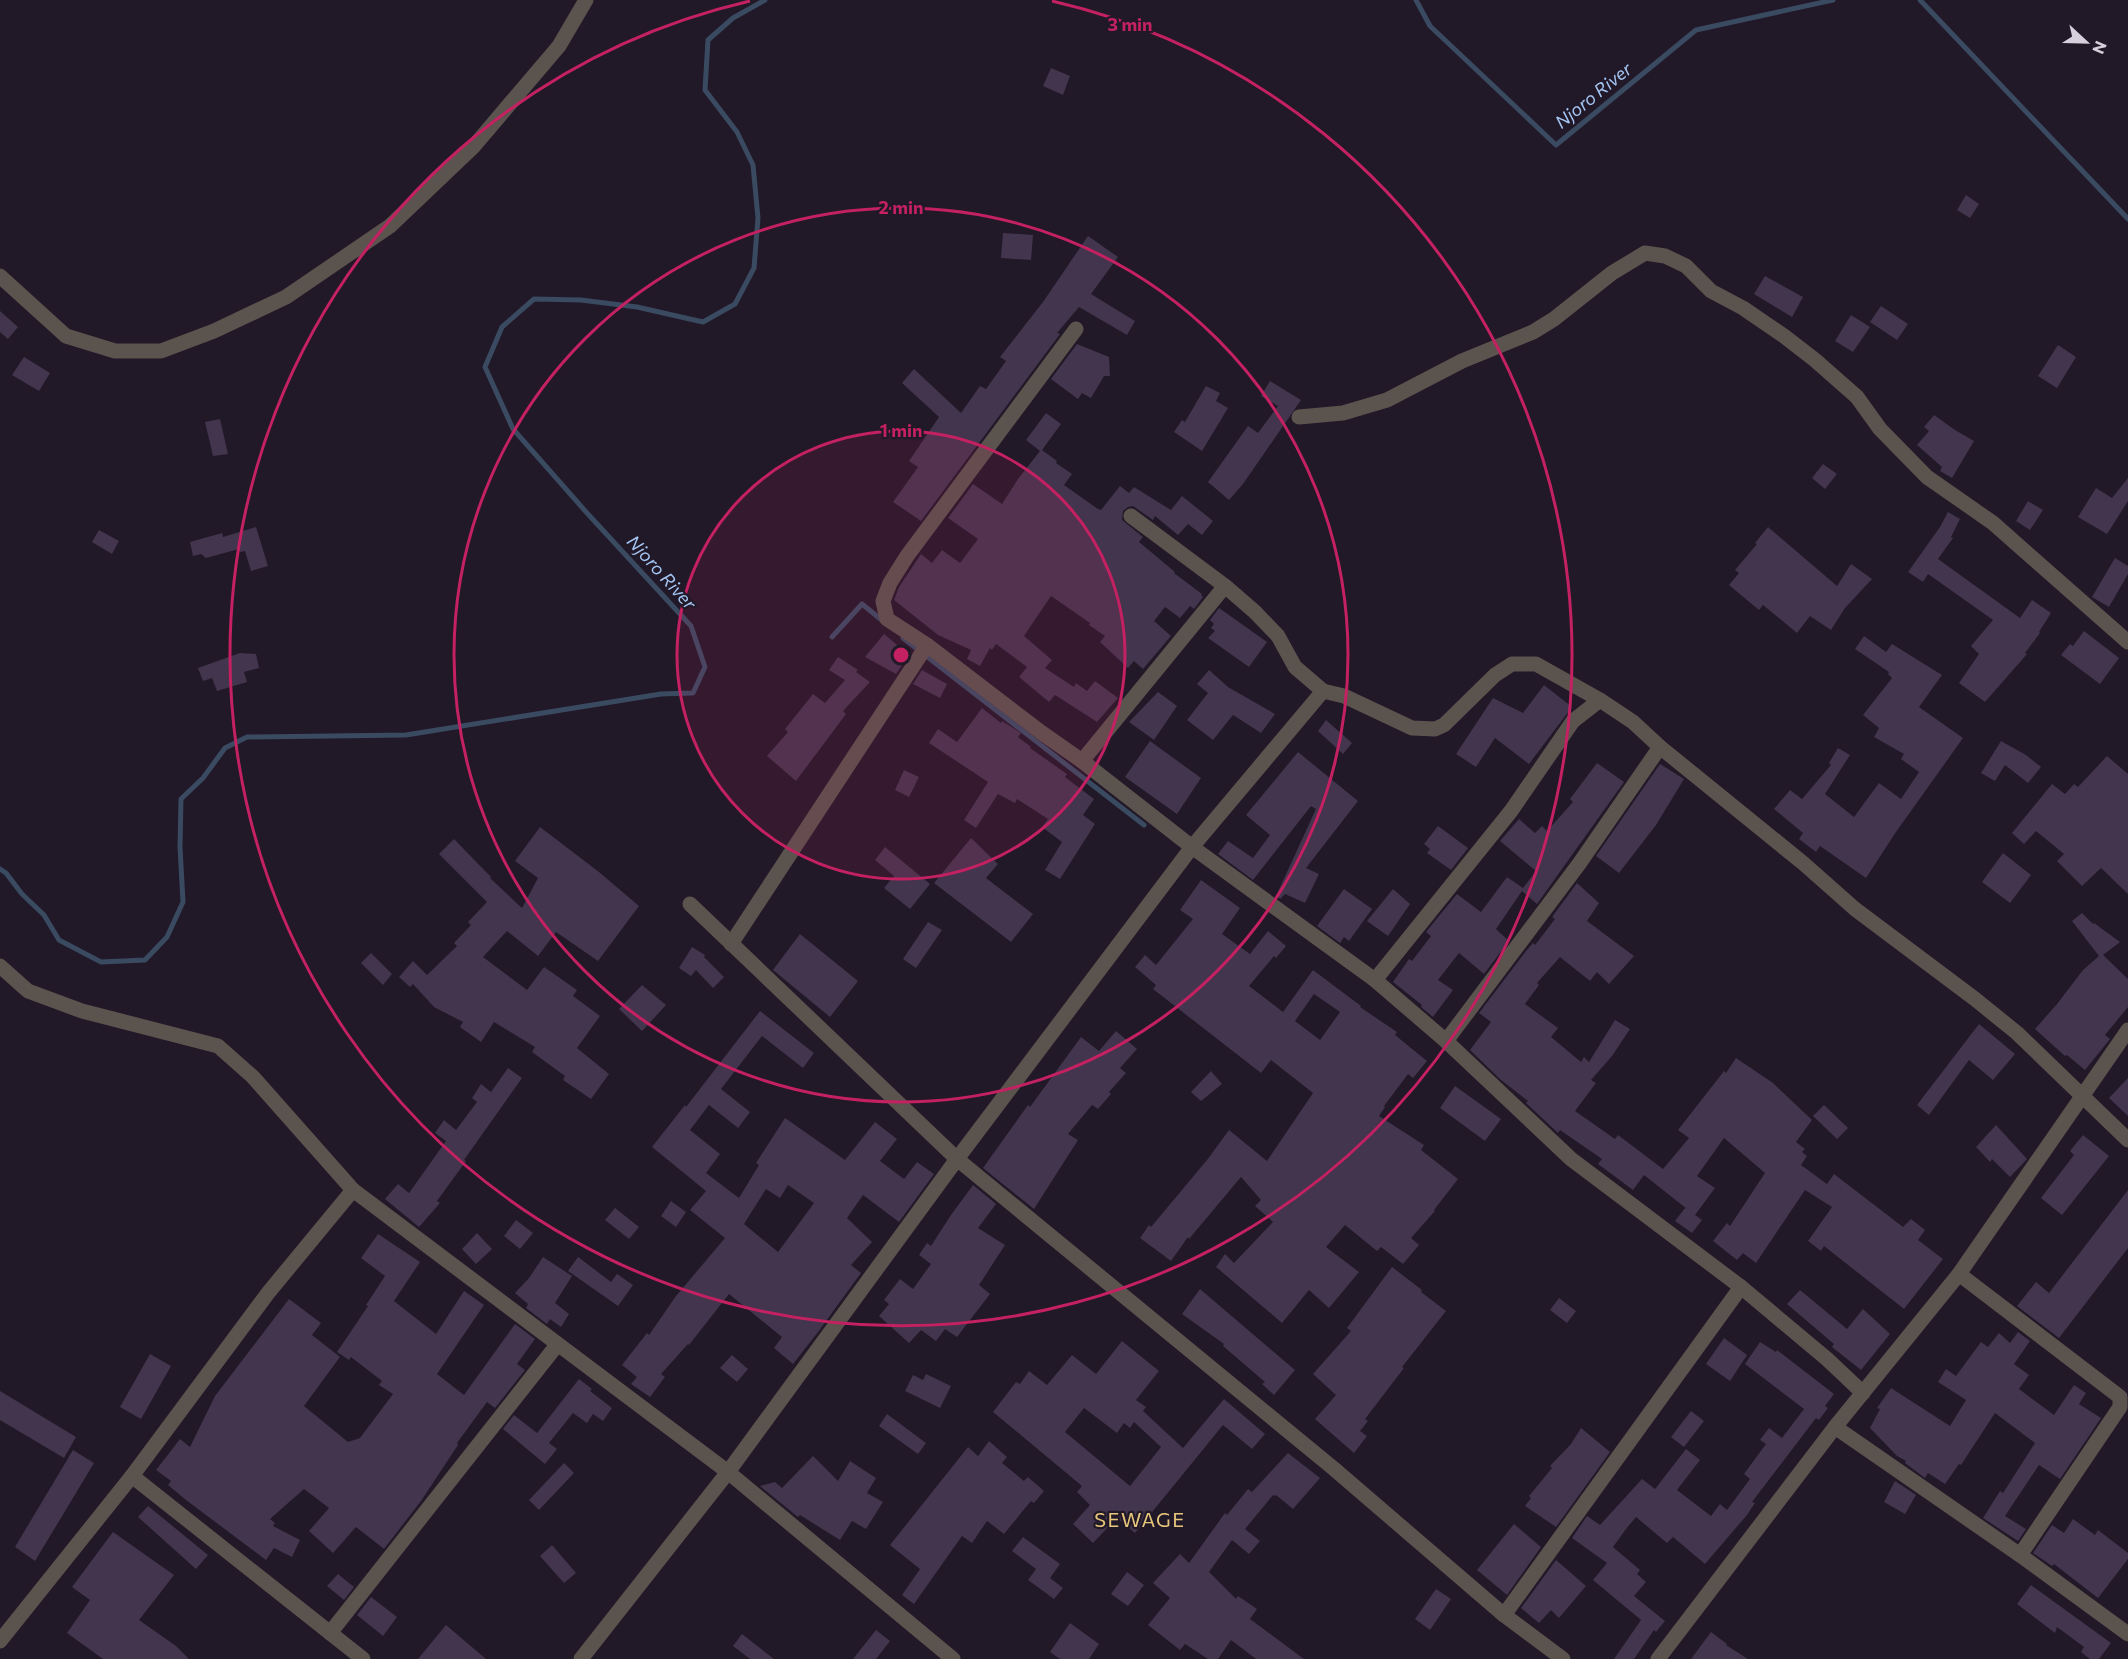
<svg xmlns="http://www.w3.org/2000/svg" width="2128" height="1659" viewBox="0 0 2128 1659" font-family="Commissioner,sans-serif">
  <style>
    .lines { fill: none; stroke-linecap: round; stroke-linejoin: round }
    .stream { stroke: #3a4a61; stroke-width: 5 }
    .building { fill: #42354d; fill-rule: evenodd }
    .minor { stroke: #5b534d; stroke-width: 15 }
    .ring { fill: none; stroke: #c32161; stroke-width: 3 }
    .labels { text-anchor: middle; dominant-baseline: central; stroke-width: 4.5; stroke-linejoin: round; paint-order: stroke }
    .water-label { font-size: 18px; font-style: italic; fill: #a5c5f3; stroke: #211828 }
    .quarter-label { font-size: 20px; letter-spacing: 1.5px; fill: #e7c67c; stroke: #211828 }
    .centre { fill: #c32161; stroke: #211828; stroke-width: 3 }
    .ring-label { font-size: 18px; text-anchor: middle; font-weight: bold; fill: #c32161; stroke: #211828; stroke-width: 4.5; stroke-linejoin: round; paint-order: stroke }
  </style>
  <rect width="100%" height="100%" fill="#211828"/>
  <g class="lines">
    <g class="stream">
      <polyline points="1416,0 1430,26 1556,145 1696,30 1833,0"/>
      <polyline points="1920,0 2128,219"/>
      <polyline points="832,637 862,604 884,622"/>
      <polyline points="903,638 1144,825"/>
      <polyline points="0,869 6,873 22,894 44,915 59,940 101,962 145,960 167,937 183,902 180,847 181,799 203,778 225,748 247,737 406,735 661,694 693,693 705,667 691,626 587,513 513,429 485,367 502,327 534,299 581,300 637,307 703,322 735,304 754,268 758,218 753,165 737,132 705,90 708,40 733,18 765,0"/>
    </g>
  </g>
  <g class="building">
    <polygon points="1051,68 1070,76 1063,95 1043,86"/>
    <polygon points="1966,195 1979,204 1970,218 1957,210"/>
    <polygon points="1003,233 1033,235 1031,260 1001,258"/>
    <polygon points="1088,236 1118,257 1091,294 1135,321 1127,335 1079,307 1057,333 1060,334 921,521 893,502 918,467 909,461 939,417 902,383 914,369 961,413 980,386 986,389 1006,361 1000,357 1043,302"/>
    <polygon points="1765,276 1803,297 1792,317 1754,294"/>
    <polygon points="1881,306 1908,324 1897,340 1870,322"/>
    <polygon points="0,311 18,327 8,339 0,332"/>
    <polygon points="1851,315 1870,327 1853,352 1835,341"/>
    <polygon points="1077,344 1109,357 1110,376 1104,376 1091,398 1082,393 1078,399 1051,379"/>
    <polygon points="2058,345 2076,357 2057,388 2038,376"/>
    <polygon points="24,357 50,373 39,391 12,375"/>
    <polygon points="1270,381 1301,400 1243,484 1229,500 1208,482 1248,426 1258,433 1278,406 1261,396"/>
    <polygon points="1206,386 1220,393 1216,401 1228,408 1202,451 1174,432 1182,420 1185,422"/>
    <polygon points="1046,413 1061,424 1042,450 1057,461 1056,463 1072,474 1064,485 1098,509 1101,510 1120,486 1129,493 1134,487 1171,510 1182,496 1213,521 1202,535 1188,524 1178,535 1155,516 1153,520 1133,506 1128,507 1123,511 1122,520 1143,537 1139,542 1175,572 1174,573 1202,594 1201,595 1203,597 1194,609 1190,606 1180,618 1165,607 1154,621 1171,636 1143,669 1134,661 1128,668 1100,642 1105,636 1089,625 1090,623 1051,596 1024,636 1052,660 1045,668 1074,687 1076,683 1087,691 1095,681 1118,698 1097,722 1055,695 1049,702 1019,677 1027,667 996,644 992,650 990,648 980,666 967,659 971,650 938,635 894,600 899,587 921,554 932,563 942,550 960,563 978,539 948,518 973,484 1002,504 1018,479 1040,451 1026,440"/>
    <polygon points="1934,415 1955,430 1974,441 1952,478 1940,471 1942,467 1917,445 1929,431 1924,427"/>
    <polygon points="220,419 228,454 213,456 205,422"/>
    <polygon points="1823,464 1837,474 1825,489 1812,478"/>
    <polygon points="2128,478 2128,501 2107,534 2078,517 2096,488 2112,498"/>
    <polygon points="2028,501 2043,510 2030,530 2016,521"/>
    <polygon points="1948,512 1960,519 1951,537 1953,538 1938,559 2020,618 2032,600 2051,613 2039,632 2040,633 2025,653 2027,654 1985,702 1959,683 1979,654 1971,646 1993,620 1928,574 1923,582 1908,572 1940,527"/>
    <polygon points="256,527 268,566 251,571 245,551 240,552 239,549 206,558 201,554 193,556 190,542 222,533 223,537"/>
    <polygon points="1768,527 1837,586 1851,564 1872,579 1845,608 1831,630 1810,616 1797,633 1763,605 1759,610 1729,585 1739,573 1735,570 1757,544 1755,543"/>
    <polygon points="99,530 119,541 112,554 92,542"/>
    <polygon points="2115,558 2128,566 2128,574 2109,607 2092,597"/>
    <polygon points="1219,608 1267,642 1249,667 1208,638 1215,631 1211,628 1214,624 1210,620"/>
    <polygon points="2084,631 2119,658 2100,684 2061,655 2070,644 2073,646"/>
    <polygon points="884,634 909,655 896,674 865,657"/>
    <polygon points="1864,636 1886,652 1892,644 1942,675 1919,707 1963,738 1896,832 1866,878 1820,846 1816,852 1799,839 1803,833 1774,809 1790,790 1802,799 1831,765 1829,763 1838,748 1850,755 1825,794 1854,817 1879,783 1901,799 1919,772 1901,759 1904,754 1874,737 1879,728 1863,715 1892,678 1888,674 1889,672 1855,649"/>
    <polygon points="240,653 256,654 259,668 244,672 247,682 217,691 212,678 203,681 198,668"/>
    <polygon points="838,657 858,670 856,672 870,682 843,711 846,714 796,781 767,756 788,732 785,729 813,694 825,703 845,680 829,670"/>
    <polygon points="922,670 947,684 940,698 913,684"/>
    <polygon points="1209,670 1228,687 1275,714 1261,733 1233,715 1213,740 1187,720 1208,693 1197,684"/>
    <polygon points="1544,685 1572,707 1529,764 1495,738 1476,767 1456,754 1493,698 1523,713"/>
    <polygon points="1158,692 1177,706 1154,740 1129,722"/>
    <polygon points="982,708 1001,723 1002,721 1021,733 1018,737 1031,747 1030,748 1067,774 1065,777 1094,799 1083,815 1095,824 1060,879 1045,870 1062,842 1042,827 1048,819 1017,799 1015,803 998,794 976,828 964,820 988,782 929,743 938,729 957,742"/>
    <polygon points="1326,720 1352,743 1343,754 1318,731"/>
    <polygon points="1150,741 1201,778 1177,814 1125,777"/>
    <polygon points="2001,741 2026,755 2041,767 2028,783 2005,765 1995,781 1981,773"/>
    <polygon points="1298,752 1358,801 1306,868 1319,874 1305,903 1285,894 1280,899 1276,896 1316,809 1311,806 1253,880 1218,854 1228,841 1253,858 1270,835 1246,815"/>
    <polygon points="2107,756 2128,774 2128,894 2101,868 2082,886 2057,861 2064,854 2036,831 2024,844 2012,833 2052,784 2065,794 2074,784 2078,787"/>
    <polygon points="1597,763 1624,782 1537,904 1522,891 1496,929 1509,941 1484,974 1459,953 1438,980 1453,990 1433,1017 1421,1007 1422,1005 1393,982 1409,959 1412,961 1431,936 1426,932 1457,894 1481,912 1507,877 1523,888 1536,871 1500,841 1519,819 1535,833 1542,826 1547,831 1573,802 1570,799"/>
    <polygon points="1660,764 1684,779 1656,825 1619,873 1596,856"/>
    <polygon points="904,770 919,777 909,797 895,790"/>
    <polygon points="1438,826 1468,848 1451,870 1427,853 1430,849 1424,844"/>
    <polygon points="540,827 599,872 639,906 598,961 556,932 538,956 507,931 483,957 527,990 544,967 577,990 573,996 600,1016 577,1048 609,1074 591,1099 563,1080 565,1076 532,1052 535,1047 494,1022 481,1042 460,1027 463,1022 434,1007 413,984 410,987 399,977 413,961 427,975 457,946 454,943 471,925 468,922 487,902 439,854 454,839 491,877 490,878 522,908 538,878 515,861"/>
    <polygon points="971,838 998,864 986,878 1033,914 1011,942 934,883"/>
    <polygon points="885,847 930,884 910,909 884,888 894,876 875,860"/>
    <polygon points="2003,853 2031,875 2010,903 1982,882"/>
    <path d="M1201 880 1240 908 1222 934 1250 954 1268 931 1286 946 1276 958 1274 956 1249 986 1283 1012 1313 970 1361 1006 1360 1007 1397 1032 1395 1035 1427 1061 1413 1078 1408 1074 1384 1106 1385 1107 1379 1116 1424 1145 1421 1150 1458 1179 1434 1210 1435 1211 1411 1238 1419 1245 1403 1264 1381 1247 1377 1251 1345 1225 1326 1247 1359 1272 1329 1308 1309 1290 1282 1323 1216 1267 1225 1254 1234 1263 1273 1222 1255 1206 1261 1200 1241 1177 1189 1239 1188 1237 1171 1261 1140 1238 1149 1225 1151 1227 1207 1160 1229 1130 1267 1161 1313 1093 1271 1060 1261 1073 1153 989 1156 985 1135 967 1145 955 1156 965 1193 919 1180 910ZM1314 994 1340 1012 1320 1040 1295 1021Z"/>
    <polygon points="1577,883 1599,903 1587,921 1634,956 1609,984 1597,972 1590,981 1560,957 1537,983 1539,985 1525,1004 1558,1028 1551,1037 1581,1062 1584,1057 1589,1062 1615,1020 1630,1029 1612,1056 1591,1080 1596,1083 1575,1111 1615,1139 1618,1135 1663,1169 1689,1138 1678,1130 1724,1071 1726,1073 1736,1058 1773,1083 1812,1120 1796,1142 1805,1149 1802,1152 1807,1156 1801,1165 1827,1184 1834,1174 1903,1227 1911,1219 1925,1230 1918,1240 1943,1259 1904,1309 1824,1246 1821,1251 1808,1241 1832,1207 1805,1190 1756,1263 1743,1253 1737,1260 1713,1241 1727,1223 1730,1226 1765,1173 1724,1138 1697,1176 1715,1188 1695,1215 1702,1220 1692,1233 1675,1221 1685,1208 1687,1209 1644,1175 1633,1190 1598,1164 1602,1159 1560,1130 1558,1133 1526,1103 1528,1101 1501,1080 1470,1050 1491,1022 1479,1013 1526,951 1533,943 1535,945 1555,919 1552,917"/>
    <polygon points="1344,889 1372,909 1349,941 1344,937 1340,943 1317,926"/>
    <polygon points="1393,889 1410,904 1388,936 1367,921"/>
    <polygon points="2082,913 2093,924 2094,923 2120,942 2103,955 2128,979 2128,1007 2105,1035 2110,1039 2085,1070 2067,1055 2065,1056 2035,1029 2057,1004 2083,970 2099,956 2072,921"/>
    <polygon points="928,922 942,930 916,968 903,959"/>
    <polygon points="800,934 858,981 830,1017 773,970"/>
    <polygon points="692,947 705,955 704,957 724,977 713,988 696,970 691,976 679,968"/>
    <polygon points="371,953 392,974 383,985 361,963"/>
    <polygon points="642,985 666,1005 642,1031 619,1009"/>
    <path d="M760 1011 814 1053 803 1068 762 1036 721 1089 750 1112 738 1128 709 1105 690 1130 720 1154 706 1173 739 1198 759 1165 756 1163 785 1118 845 1160 875 1122 897 1139 880 1161 904 1179 917 1162 934 1174 899 1222 863 1195 847 1218 872 1242 851 1265 861 1273 818 1332 793 1364 774 1348 782 1337 729 1294 689 1345 688 1344 661 1374 665 1377 650 1397 631 1384 637 1377 622 1365 647 1333 649 1335 676 1296 725 1238 690 1210 706 1191 652 1147 685 1105 686 1107ZM788 1185 814 1203 778 1252 744 1224 766 1189 780 1198Z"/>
    <polygon points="1979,1024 2015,1054 1993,1080 1969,1060 1929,1115 1917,1105"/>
    <polygon points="1116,1031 1137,1049 1120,1068 1126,1073 1109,1092 1111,1094 1098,1109 1092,1105 1068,1134 1078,1140 1034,1209 983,1168 1028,1105 1030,1107 1081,1037 1099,1051"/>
    <polygon points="508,1068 522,1078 464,1160 466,1161 437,1201 440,1203 419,1227 385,1199 398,1184 409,1193 446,1141 435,1133 444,1120 456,1130 477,1102 472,1098 481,1084 491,1092"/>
    <polygon points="1211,1071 1222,1084 1201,1101 1191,1092"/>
    <polygon points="2128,1078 2128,1116 2109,1098"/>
    <polygon points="1455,1086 1501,1119 1485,1141 1440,1108"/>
    <polygon points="1824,1105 1848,1128 1837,1139 1813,1116"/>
    <polygon points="1996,1125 2027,1159 2010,1177 1992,1159 1990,1162 1976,1147"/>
    <polygon points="2083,1135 2109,1156 2062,1215 2041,1198 2074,1155 2070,1151"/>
    <polygon points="973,1185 996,1204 978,1228 1005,1245 979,1285 990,1294 957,1337 945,1329 936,1341 921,1330 909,1343 879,1316 889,1304 884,1300 900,1279 913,1289 931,1264 919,1255 927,1243 931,1246 951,1215"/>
    <polygon points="2128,1190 2128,1248 2059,1338 2017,1306 2036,1282 2049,1293"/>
    <polygon points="671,1201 686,1212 676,1227 661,1216"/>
    <polygon points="615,1208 639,1227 629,1239 605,1220"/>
    <polygon points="516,1220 533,1233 520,1249 504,1236"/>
    <polygon points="477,1233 492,1249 476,1264 462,1249"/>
    <polygon points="378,1234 420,1262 394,1301 436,1334 464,1291 484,1305 437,1374 464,1395 515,1324 535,1339 517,1364 525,1370 495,1408 487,1402 457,1443 458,1445 421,1501 384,1549 356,1527 333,1553 309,1531 329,1508 304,1489 270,1519 275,1523 273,1526 300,1540 292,1557 274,1548 266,1560 186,1500 168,1485 171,1481 156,1470 180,1439 190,1447 215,1396 289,1299 321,1323 312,1335 340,1357 304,1406 348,1442 360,1438 393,1394 379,1385 382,1381 351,1357 349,1360 337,1352 368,1306 366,1305 385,1276 361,1258"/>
    <polygon points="543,1257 572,1276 555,1303 569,1314 561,1327 550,1319 547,1324 526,1308 528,1304 515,1293 529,1278"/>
    <polygon points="578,1257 611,1282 617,1274 633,1285 618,1306 568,1271"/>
    <polygon points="1392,1267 1422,1290 1421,1292 1446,1311 1402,1367 1404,1368 1365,1419 1368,1421 1360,1431 1367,1436 1354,1453 1315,1419 1336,1395 1313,1374 1351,1331 1347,1328"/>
    <polygon points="1200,1289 1295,1370 1274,1395 1262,1384 1265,1382 1223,1346 1224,1344 1182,1314"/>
    <polygon points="1800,1290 1847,1329 1863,1309 1890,1334 1861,1370 1832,1347 1834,1344 1787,1304"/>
    <polygon points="1559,1298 1576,1311 1567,1323 1550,1310"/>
    <polygon points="2018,1332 2030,1341 2014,1364 2029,1375 2019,1389 2054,1415 2074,1385 2086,1393 2079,1404 2101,1418 2060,1479 2039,1465 2005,1516 2026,1529 2018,1541 1983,1518 2000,1491 2003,1493 2035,1443 1995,1413 1961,1465 1959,1464 1945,1484 1928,1473 1925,1478 1905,1463 1906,1461 1897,1456 1870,1428 1880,1409 1877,1408 1891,1388 1950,1426 1966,1400 1938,1382 1946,1369 1956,1376 1981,1342 1988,1347 1999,1333 2010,1343"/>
    <polygon points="1724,1338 1747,1355 1730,1381 1706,1364"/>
    <path d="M1122 1341 1159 1371 1136 1400 1146 1407 1143 1411 1183 1448 1224 1399 1265 1434 1252 1449 1223 1425 1135 1533 1117 1518 1093 1543 1073 1524 1090 1505 1077 1492 1082 1486 993 1412 1016 1382 1020 1384 1029 1371 1047 1385 1072 1355 1096 1374ZM1084 1408 1117 1433 1124 1423 1130 1428 1134 1422 1161 1447 1130 1486 1065 1432Z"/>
    <polygon points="1760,1342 1776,1352 1777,1350 1834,1394 1825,1406 1828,1408 1819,1420 1816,1418 1752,1502 1755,1503 1747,1515 1705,1564 1673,1537 1667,1543 1636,1517 1626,1529 1613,1547 1640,1570 1637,1574 1646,1582 1634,1596 1665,1621 1656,1632 1654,1630 1634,1659 1614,1659 1641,1620 1593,1580 1607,1563 1572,1538 1587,1516 1600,1525 1642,1479 1655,1489 1686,1449 1700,1460 1677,1490 1711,1516 1720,1504 1727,1510 1750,1479 1744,1474 1766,1444 1760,1440 1769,1428 1782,1438 1804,1409 1745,1364"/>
    <polygon points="150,1354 171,1366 141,1419 120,1407"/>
    <polygon points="732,1355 748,1369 737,1382 720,1368"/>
    <polygon points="926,1374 951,1386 940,1408 905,1391 913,1375 923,1380"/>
    <polygon points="579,1379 592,1389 590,1391 612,1408 603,1421 593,1414 587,1423 573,1413 549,1443 557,1449 545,1464 503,1429 514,1415 537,1433"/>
    <polygon points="0,1391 76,1437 64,1458 0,1420"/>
    <polygon points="1691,1411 1704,1421 1684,1447 1671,1437"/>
    <polygon points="887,1414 926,1443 918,1454 879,1426"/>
    <polygon points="1581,1428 1610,1452 1556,1527 1525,1506 1531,1498 1529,1496 1552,1468 1550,1466 1571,1444"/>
    <polygon points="989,1441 1007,1457 1002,1463 1024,1481 1028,1477 1044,1491 1034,1503 1031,1501 1004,1534 987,1521 972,1543 962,1536 914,1604 902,1595 920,1569 890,1545 968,1447 978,1456"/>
    <polygon points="73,1450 94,1463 35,1561 15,1547"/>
    <polygon points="1288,1453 1320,1478 1293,1509 1276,1495 1275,1496 1273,1495 1245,1529 1260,1541 1249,1554 1232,1540 1209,1572 1236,1599 1238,1596 1257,1609 1250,1619 1304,1659 1256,1659 1231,1640 1218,1659 1208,1659 1185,1644 1180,1650 1148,1625 1170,1598 1153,1583 1180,1554 1189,1563 1225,1513 1227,1515 1248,1489 1252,1492"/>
    <polygon points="813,1456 838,1481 850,1461 876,1478 867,1493 883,1502 866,1529 852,1521 840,1540 800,1515 798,1517 760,1486 775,1482 782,1488"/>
    <polygon points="564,1463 574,1473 539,1510 529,1500"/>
    <polygon points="1895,1481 1916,1495 1905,1514 1884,1502"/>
    <polygon points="148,1506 208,1555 196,1569 138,1517"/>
    <polygon points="2073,1519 2095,1535 2098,1530 2128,1553 2128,1559 2098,1598 2054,1564 2052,1566 2033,1553 2052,1525 2064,1533"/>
    <polygon points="1514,1524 1541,1547 1507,1595 1477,1570"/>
    <polygon points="113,1532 174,1575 139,1620 176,1646 189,1659 103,1659 67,1633 90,1600 72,1587"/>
    <polygon points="1023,1537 1060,1564 1050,1578 1063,1588 1054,1599 1028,1580 1036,1569 1012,1551"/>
    <polygon points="552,1545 576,1573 564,1583 540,1556"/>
    <polygon points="1556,1560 1586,1586 1559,1618 1551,1610 1539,1623 1521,1608"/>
    <polygon points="1127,1572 1144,1585 1128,1606 1111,1594"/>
    <polygon points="338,1574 354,1587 344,1600 327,1586"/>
    <polygon points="2031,1585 2111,1643 2099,1659 2090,1659 2081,1652 2084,1647 2057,1627 2055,1633 2017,1604"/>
    <polygon points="1436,1589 1451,1599 1430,1630 1415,1619"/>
    <polygon points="371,1597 397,1617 383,1636 357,1615"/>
    <polygon points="1070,1623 1099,1644 1089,1659 1060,1659 1050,1652"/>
    <polygon points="446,1625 486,1659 418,1659"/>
    <polygon points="876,1630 890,1641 876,1659 853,1659"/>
    <polygon points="1711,1632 1727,1644 1726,1645 1748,1659 1691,1659"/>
    <polygon points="742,1634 774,1659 750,1659 733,1646"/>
  </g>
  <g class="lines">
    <g class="minor">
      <polyline points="0,276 66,336 115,351 161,351 214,331 286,297 390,226 474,146 559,46 586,0"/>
      <polyline points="1076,329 907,556 890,583 883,601 887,619 927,645 1042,733 1082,761 1192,847 1375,980 1446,1041 1571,1159 1741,1287 1827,1359 1863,1393"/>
      <polyline points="1299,417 1343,413 1387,400 1462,361 1533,332 1554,319 1612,273 1645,253 1665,256 1686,266 1711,291 1743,308 1784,336 1815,360 1857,397 1880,429 1927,477 1993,523 2128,642"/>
      <polyline points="1131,516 1225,586 1255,612 1278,636 1295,667 1323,691 1344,696 1412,728 1435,729 1444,725 1495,675 1512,664 1536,664 1600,700 1633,722 1660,747 1803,863 1855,909 1975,999 2017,1033 2128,1140"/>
      <polyline points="1082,761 1225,586"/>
      <polyline points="690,904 957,1159 1192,847 1323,691"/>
      <polyline points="731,944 927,645"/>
      <polyline points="0,966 28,991 82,1011 218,1046 253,1077 353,1190 728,1472 953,1659"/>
      <polyline points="1375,980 1511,811 1573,721 1600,700"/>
      <polyline points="1446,1041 1579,864 1660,747"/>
      <polyline points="353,1190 268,1293 132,1476 363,1659"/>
      <polyline points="1959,1274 2120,1397 2120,1407 2020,1555"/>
      <polyline points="1835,1427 2020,1555 2128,1634"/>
      <polyline points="1504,1615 1741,1287"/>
      <polyline points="330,1633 557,1345"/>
      <polyline points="0,1641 132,1476"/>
      <polyline points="581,1659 728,1472 957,1159 1333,1468 1504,1615 1563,1659"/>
      <polyline points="1658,1659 1835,1427 1959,1274 2128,1030"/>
    </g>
  </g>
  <circle cx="901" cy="655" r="224" fill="#c32161" fill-opacity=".12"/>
  <g class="ring">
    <circle cx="901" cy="655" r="224"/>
    <circle cx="901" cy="655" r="447"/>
    <path d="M1052 1A671 671 0 1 1 750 1"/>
  </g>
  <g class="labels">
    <g class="water-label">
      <text transform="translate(1593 95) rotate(-39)">Njoro River</text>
      <text transform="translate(662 572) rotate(48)">Njoro River</text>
    </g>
    <g class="quarter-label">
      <text x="1140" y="1519">SEWAGE</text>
    </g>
  </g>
  <circle cx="901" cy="655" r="9" class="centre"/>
  <g class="ring-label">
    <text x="1130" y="31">3 min</text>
    <text x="901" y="214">2 min</text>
    <text x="901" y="437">1 min</text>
  </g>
  <g transform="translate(2086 42) rotate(112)" stroke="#211828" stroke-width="4.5" paint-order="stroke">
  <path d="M0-4.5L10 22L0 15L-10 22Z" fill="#d5d0db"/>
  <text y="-9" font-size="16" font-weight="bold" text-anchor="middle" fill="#d5d0db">N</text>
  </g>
</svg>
